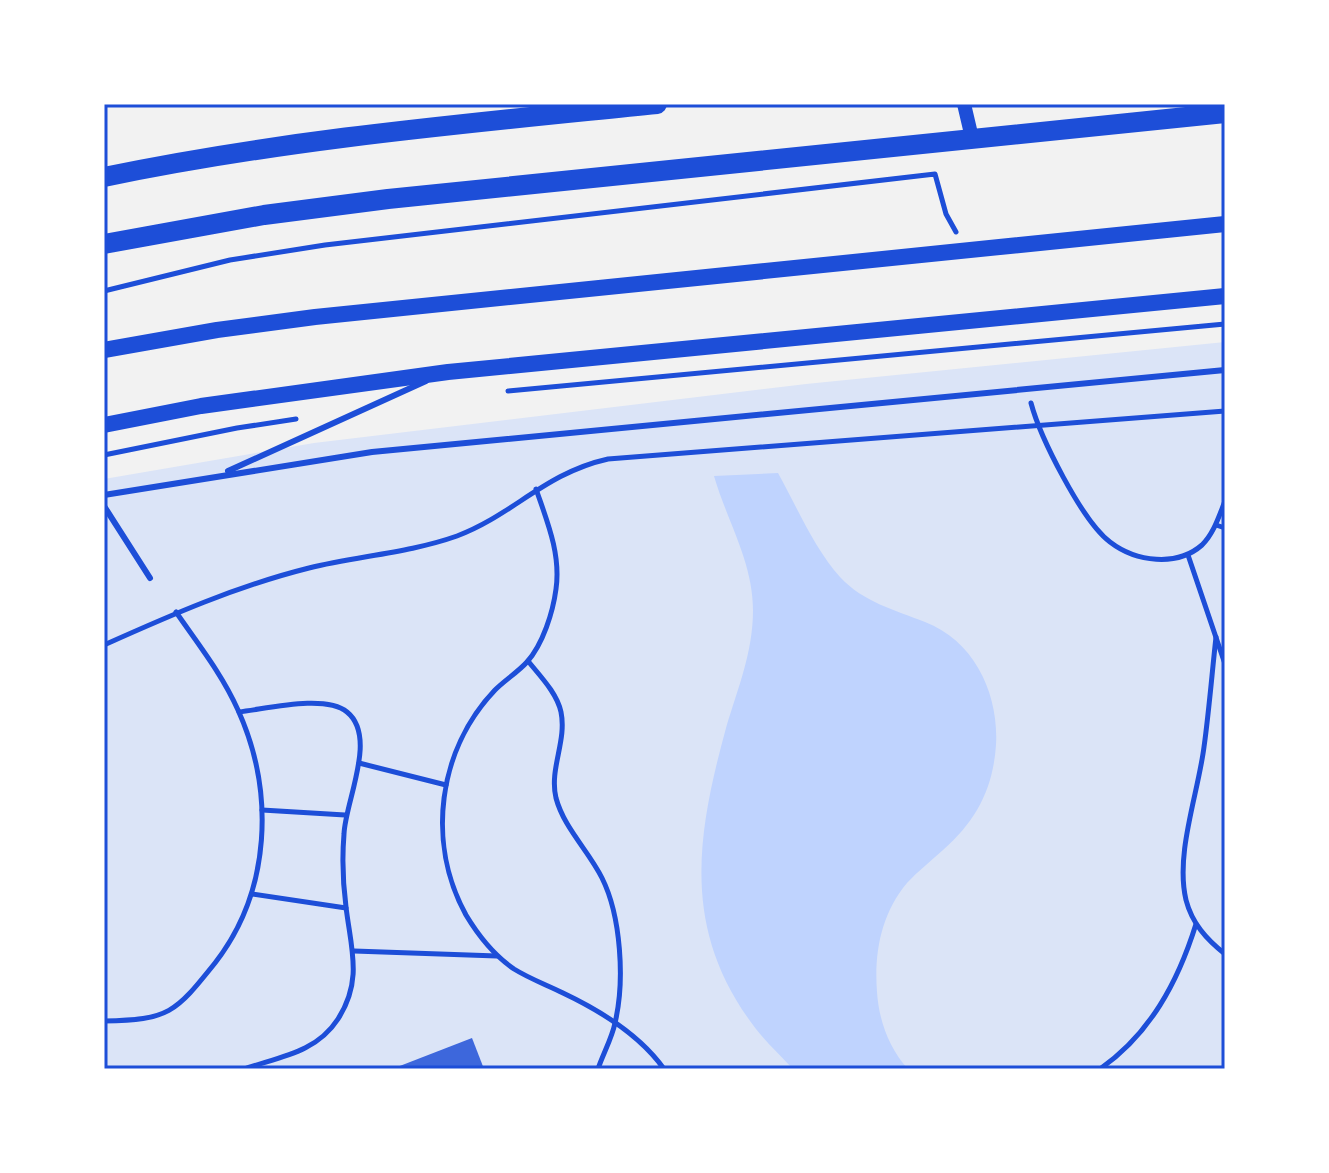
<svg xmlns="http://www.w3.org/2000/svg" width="1329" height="1173" viewBox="0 0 1329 1173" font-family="Poppins,sans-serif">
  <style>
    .green { fill: #dbe4f7 }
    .water { fill: #bfd3fe }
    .building { fill: #3d67dc }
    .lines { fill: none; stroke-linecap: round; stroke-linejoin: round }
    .path { stroke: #1d4ed8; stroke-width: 5 }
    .service { stroke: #1d4ed8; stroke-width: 6 }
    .tertiary { stroke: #1d4ed8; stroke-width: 14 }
    .secondary { stroke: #1d4ed8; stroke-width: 16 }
    .primary { stroke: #1d4ed8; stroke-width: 20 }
    .neatline { fill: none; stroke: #1d4ed8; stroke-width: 3 }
  </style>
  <rect width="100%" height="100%" fill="#f2f2f2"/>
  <polygon class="green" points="1225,342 1225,1069 104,1069 104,479 314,443 806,384"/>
  <path class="water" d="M778 473C797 507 814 548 840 577 863 602 895 610 925 622 975 641 999 695 996 745 993 789 976 821 943 850 931 861 918 871 907 883 881 914 874 953 877 992 879 1021 889 1048 908 1069H793C781 1056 767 1043 756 1029 681 931 696 838 726 728 738 688 753 652 753 610 753 562 727 521 714 476Z"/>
  <polygon class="building" points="472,1038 484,1069 392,1069"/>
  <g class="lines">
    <g class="path">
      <polyline points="104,291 230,260 325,245 935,174 946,214 956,232"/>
      <polyline points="508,391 1225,324"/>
      <path d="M1031 403C1040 437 1082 521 1110 542 1136 562 1177 567 1202 545 1214 533 1219 516 1225 501"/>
      <polyline points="104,455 237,428 296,419"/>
      <path d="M536 489C547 521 561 554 556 589 553 612 543 644 527 662 518 672 505 680 495 690 438 750 426 842 466 915 478 935 495 956 514 969 530 979 547 985 563 993 601 1011 640 1035 664 1069"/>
      <polyline points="1216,525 1225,528"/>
      <polyline points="1188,555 1225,664"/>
      <path d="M1216 637C1212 673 1209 711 1204 747 1198 794 1175 854 1186 900 1192 923 1206 939 1225 954"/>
      <path d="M104 645C171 615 237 586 309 568 357 556 409 553 457 536 513 515 545 473 608 459L1225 411"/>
      <path d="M528 661C540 676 557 693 561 712 567 741 549 769 556 798 564 828 588 850 602 878 621 916 625 981 615 1023 612 1038 603 1054 598 1069"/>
      <path d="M239 712C266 709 325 694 347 712 378 737 345 802 344 834 342 858 343 884 346 907 351 949 363 980 338 1019 316 1053 279 1057 244 1069"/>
      <polyline points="359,763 446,785"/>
      <polyline points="262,810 345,815"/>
      <polyline points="252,894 346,908"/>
      <polyline points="354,951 497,956"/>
      <path d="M104 1021C169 1020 175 1013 215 963 271 891 275 792 238 710 222 674 198 644 176 612"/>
      <path d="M1100 1069C1150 1034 1178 982 1196 924"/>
    </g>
    <g class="service">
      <polyline points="228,471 426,381"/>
      <polyline points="104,495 372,452 1225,370"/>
      <polyline points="104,506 150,578"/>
    </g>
    <polyline class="tertiary" points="964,104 972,138"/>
    <g class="secondary">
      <polyline points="104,350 217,330 315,317 1225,224"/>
      <polyline points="104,425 201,406 448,372 1225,296"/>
    </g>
    <g class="primary">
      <path d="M104 177C286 139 472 123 657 104"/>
      <polyline points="104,244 264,215 388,199 1225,113"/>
    </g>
  </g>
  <rect width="1329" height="1173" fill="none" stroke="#ffffff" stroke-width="212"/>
  <rect x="106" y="106" width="1117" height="961" class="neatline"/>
</svg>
